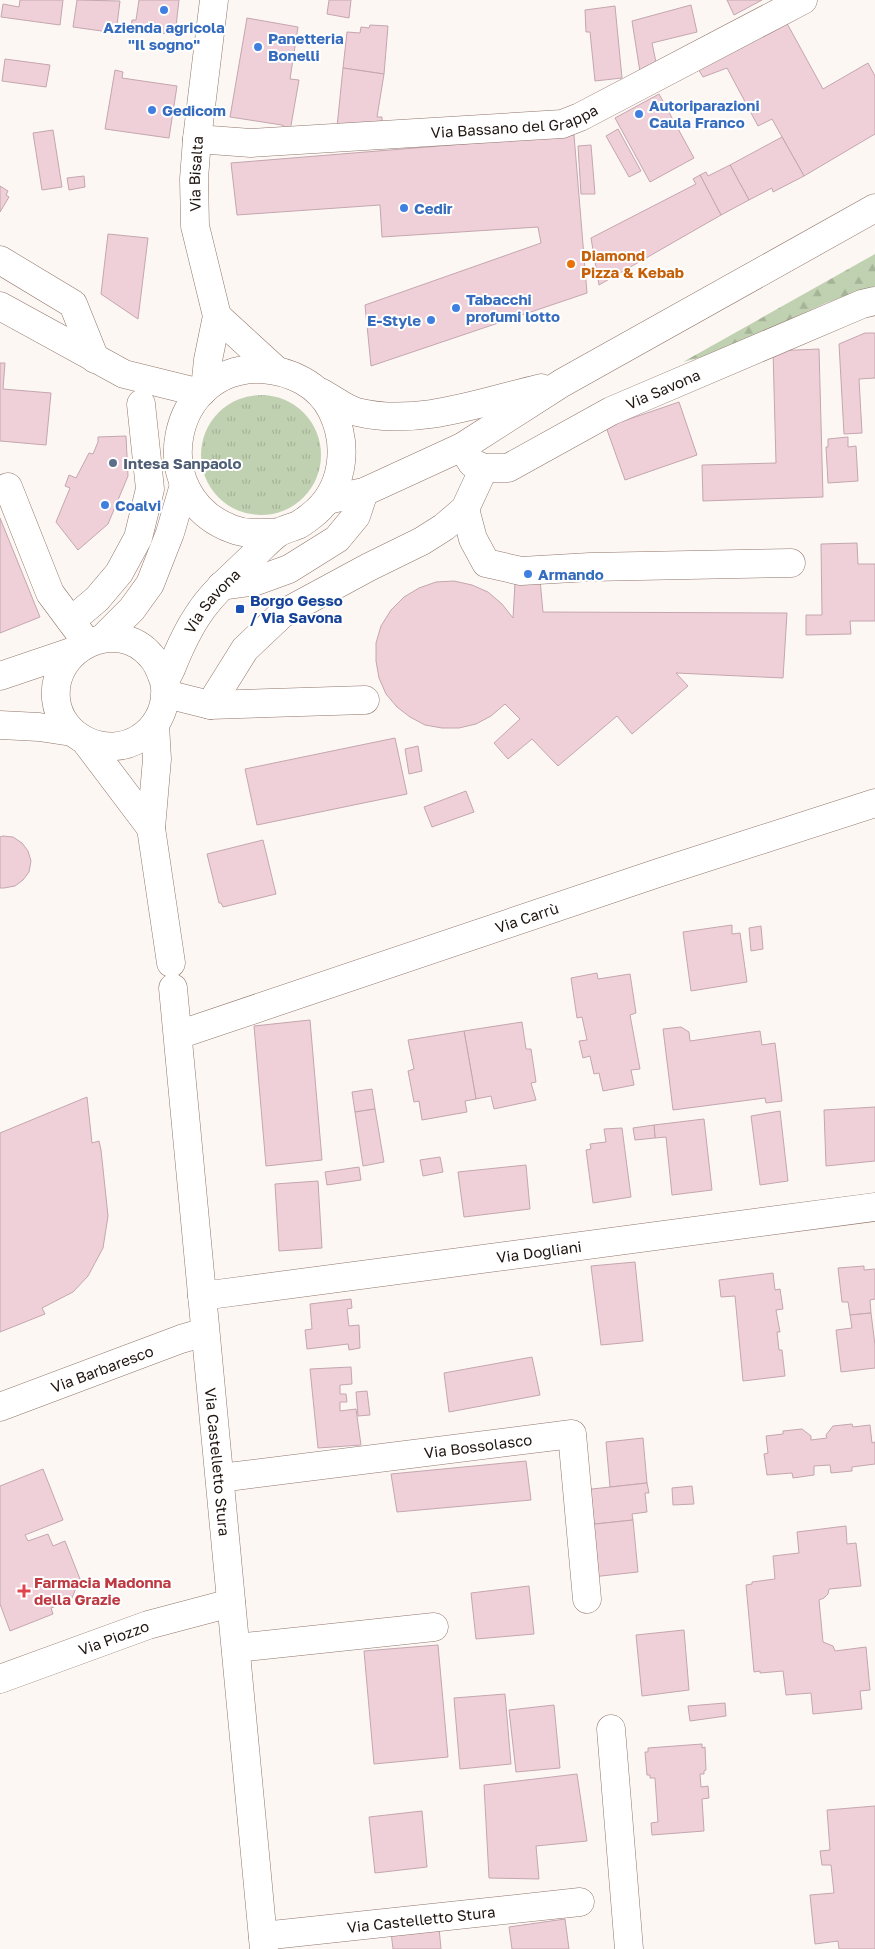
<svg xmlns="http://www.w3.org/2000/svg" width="875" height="1949" viewBox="0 0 875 1949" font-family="'Golos Text',sans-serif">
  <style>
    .grass { fill: url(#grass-tufts) }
    .forest { fill: url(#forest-firs) }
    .building { fill: #efd0d9; stroke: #c4a6af }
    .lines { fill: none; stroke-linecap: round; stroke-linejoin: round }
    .minor-casing { stroke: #90766a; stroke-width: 29 }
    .major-casing { stroke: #90766a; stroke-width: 29 }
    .minor { stroke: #fff; stroke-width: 28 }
    .major { stroke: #fff; stroke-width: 28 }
    .shop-dot { fill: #3f7fe0; stroke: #fff; stroke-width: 2 }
    .food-dot { fill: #e8710a; stroke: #fff; stroke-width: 2 }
    .service-dot { fill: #5c6f8a; stroke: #fff; stroke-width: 2 }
    .transit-dot { fill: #1a4fb4; stroke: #fff; stroke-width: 2 }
    .health-dot { fill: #e0444e; stroke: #fff; stroke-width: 2 }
    .labels { text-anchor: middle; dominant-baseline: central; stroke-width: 4; stroke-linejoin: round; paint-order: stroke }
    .shop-label { font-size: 15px; font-weight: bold; fill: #366cbe; stroke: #fff; text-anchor: start }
    .street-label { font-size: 15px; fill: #201611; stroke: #fff }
    .food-label { font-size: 15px; font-weight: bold; fill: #c56008; stroke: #fff; text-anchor: start }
    .service-label { font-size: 15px; font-weight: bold; fill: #4e5e75; stroke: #fff; text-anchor: start }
    .transit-label { font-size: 15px; font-weight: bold; fill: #164399; stroke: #fff; text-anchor: start }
    .health-label { font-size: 15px; font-weight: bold; fill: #be3a42; stroke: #fff; text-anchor: start }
  </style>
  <defs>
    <pattern id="grass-tufts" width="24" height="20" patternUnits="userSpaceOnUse" patternTransform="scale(1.25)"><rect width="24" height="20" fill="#c0d1b1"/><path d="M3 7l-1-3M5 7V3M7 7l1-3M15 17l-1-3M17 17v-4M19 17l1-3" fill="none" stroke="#a5b397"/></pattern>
    <pattern id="forest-firs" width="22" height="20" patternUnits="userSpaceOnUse" patternTransform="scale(1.25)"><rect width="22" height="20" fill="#c0d1b1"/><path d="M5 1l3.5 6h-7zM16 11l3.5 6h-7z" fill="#a5b397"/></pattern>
  </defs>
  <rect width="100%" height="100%" fill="#fdf7f4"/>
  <circle class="grass" cx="261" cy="455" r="60"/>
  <polygon class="forest" points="875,254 875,286 826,303 713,354 683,362"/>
  <g class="building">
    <polygon points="20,0 63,0 60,25 1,17 3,4 19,7"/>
    <polygon points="77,0 120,1 116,33 73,27"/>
    <polygon points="139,0 179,0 175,35 131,28 132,20 136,20"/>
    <polygon points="329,0 351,0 349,18 327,14"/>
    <polygon points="727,0 762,0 734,15"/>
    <polygon points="691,5 697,32 652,43 657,67 640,72 632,21"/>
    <polygon points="615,6 622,78 595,81 590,32 586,32 585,10"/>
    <polygon points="247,18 298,27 290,79 299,80 290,131 282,125 230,117"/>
    <polygon points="784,18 823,89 868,63 875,76 875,134 804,176 772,119 758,126 727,68 703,77 695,64"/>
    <polygon points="370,25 388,26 384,74 343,68 347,32 360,33 361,27 369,28"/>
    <polygon points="5,59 50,65 46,87 2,81"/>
    <polygon points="343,68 384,74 377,117 382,117 382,123 337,127"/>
    <polygon points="115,70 123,72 122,78 177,86 169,138 105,129"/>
    <polygon points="659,94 694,158 650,182 615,118"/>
    <polygon points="618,129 641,171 629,177 606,136"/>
    <polygon points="53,130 62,187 42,190 33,133"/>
    <polygon points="574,135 587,293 371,366 365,305 541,243 538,227 382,237 380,205 237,215 231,163"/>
    <polygon points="782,137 804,176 773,192 772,188 749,200 730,165"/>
    <polygon points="591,145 595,194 581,194 578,146"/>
    <polygon points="730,165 749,200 721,215 700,175 706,172 708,176"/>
    <polygon points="700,175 721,215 599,285 591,238 696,184 693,179"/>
    <polygon points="84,176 85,187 69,190 67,178"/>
    <polygon points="0,186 8,191 6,195 9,197 0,212"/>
    <polygon points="108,234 148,238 138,319 101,294"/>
    <polygon points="865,333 875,333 875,378 859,379 862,433 844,434 839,344"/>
    <polygon points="819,349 823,497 703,501 702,465 776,463 773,351"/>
    <polygon points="0,363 5,363 3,389 51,393 46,445 0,441"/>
    <polygon points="679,402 697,455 625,480 606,427"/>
    <polygon points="126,436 128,476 108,524 78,550 56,522 70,488 65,486 69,475 76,478 89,453 93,454 98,442 98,437"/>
    <polygon points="848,437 848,447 856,446 858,481 828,483 826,447 828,447 828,439"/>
    <polygon points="0,518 40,617 0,633"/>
    <polygon points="857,543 858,564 875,564 875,621 850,621 851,634 806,635 806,615 822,615 821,544"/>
    <polygon points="540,580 543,612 787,613 783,678 676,673 688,686 632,734 617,716 558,766 532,739 508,759 494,743 520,719 505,704 491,716 476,724 459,728 442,728 425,725 410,717 397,707 386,694 379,678 376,661 376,643 381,626 391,610 404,597 419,588 436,582 454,581 472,585 488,592 502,604 513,618 515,583"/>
    <polygon points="395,738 407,794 257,825 245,769"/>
    <polygon points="418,746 422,771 409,774 405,749"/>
    <polygon points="466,791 474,812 432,827 424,807"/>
    <polygon points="3,836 13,837 22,843 28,851 31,861 29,872 23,880 15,886 4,888 0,888 0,837"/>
    <polygon points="263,840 276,894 223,907 221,903 219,903 207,854"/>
    <polygon points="732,925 732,934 740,933 747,982 691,991 683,932"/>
    <polygon points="761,926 763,949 751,951 749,928"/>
    <polygon points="597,973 598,979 630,974 636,1013 630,1015 640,1069 631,1070 634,1085 603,1091 599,1073 594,1074 590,1056 583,1058 579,1041 587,1040 582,1017 577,1018 571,978"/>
    <polygon points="310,1020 322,1160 266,1166 254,1026"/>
    <polygon points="522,1022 526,1049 531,1049 536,1082 531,1083 536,1100 494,1109 491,1096 476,1099 464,1031"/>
    <polygon points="681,1027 689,1032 690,1041 760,1031 762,1045 775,1043 782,1101 766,1103 765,1098 673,1110 663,1029"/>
    <polygon points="464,1031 476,1099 465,1101 467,1112 422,1120 419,1101 414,1102 408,1071 414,1069 408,1040"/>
    <polygon points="372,1089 375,1109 355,1112 352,1092"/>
    <polygon points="87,1097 92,1143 99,1141 101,1150 108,1216 103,1248 88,1276 73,1292 42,1308 45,1314 0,1332 0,1133"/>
    <polygon points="875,1107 875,1161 826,1166 824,1110"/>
    <polygon points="375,1109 384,1162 363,1166 355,1112"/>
    <polygon points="780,1111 788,1181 760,1185 751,1116"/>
    <polygon points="704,1119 712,1190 672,1195 666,1137 655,1138 654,1125"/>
    <polygon points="654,1125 655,1138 635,1140 633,1128"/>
    <polygon points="622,1128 631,1197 593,1203 586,1150 591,1149 590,1144 606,1142 604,1129"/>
    <polygon points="440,1157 443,1172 423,1176 420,1160"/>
    <polygon points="526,1165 530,1209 464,1217 458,1172"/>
    <polygon points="359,1167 361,1180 327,1185 325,1172"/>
    <polygon points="318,1181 322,1248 279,1251 275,1184"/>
    <polygon points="635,1262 643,1341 601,1345 591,1266"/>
    <polygon points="864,1266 864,1270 875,1269 875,1299 870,1300 871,1313 850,1315 848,1302 842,1302 838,1268"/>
    <polygon points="773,1273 775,1290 780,1289 783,1309 776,1310 780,1332 777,1332 779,1350 782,1350 785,1376 743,1381 735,1296 721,1297 719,1280"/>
    <polygon points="351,1299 352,1308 347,1309 349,1326 359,1325 360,1348 349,1350 348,1344 307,1349 305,1330 312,1329 310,1304"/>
    <polygon points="871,1313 875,1345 875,1368 841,1372 836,1330 852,1328 850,1315"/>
    <polygon points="532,1357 540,1395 449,1412 444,1373"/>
    <polygon points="351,1367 352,1384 340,1385 340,1394 346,1394 347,1402 340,1402 340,1411 356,1409 361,1445 318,1448 310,1369"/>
    <polygon points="367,1391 370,1415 358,1416 356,1392"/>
    <polygon points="852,1424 853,1427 870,1425 872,1443 875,1442 875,1464 852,1467 852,1471 831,1473 830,1465 814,1466 814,1475 793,1478 792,1473 767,1475 764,1454 768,1453 766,1436 783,1434 783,1431 802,1429 811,1436 811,1440 827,1438 826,1435 833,1426"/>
    <polygon points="643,1438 647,1483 610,1487 606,1442"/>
    <polygon points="526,1461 531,1500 397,1512 391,1474"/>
    <polygon points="43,1469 63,1520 25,1535 28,1541 48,1534 53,1546 65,1541 80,1579 71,1600 51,1608 53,1614 10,1631 0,1604 0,1486"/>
    <polygon points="647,1483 649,1493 645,1493 647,1512 632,1514 633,1520 586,1525 583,1490"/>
    <polygon points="692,1486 694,1504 673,1505 672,1488"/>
    <polygon points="633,1520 638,1572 592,1577 586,1525"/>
    <polygon points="846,1526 847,1544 856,1543 861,1586 829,1589 828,1594 824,1598 819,1600 823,1642 833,1646 835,1651 866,1647 870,1690 860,1691 862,1709 813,1714 811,1693 786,1695 783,1671 760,1673 760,1671 754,1672 746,1585 752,1584 752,1582 775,1579 773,1556 799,1553 797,1532"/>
    <polygon points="529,1586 534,1634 476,1639 471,1593"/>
    <polygon points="684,1630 689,1690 642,1696 636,1635"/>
    <polygon points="438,1645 448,1757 374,1764 364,1651"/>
    <polygon points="505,1694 511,1764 460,1769 454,1698"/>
    <polygon points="725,1703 726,1716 690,1721 688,1706"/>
    <polygon points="554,1705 560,1768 516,1772 509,1710"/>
    <polygon points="702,1744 702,1748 705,1747 706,1770 704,1771 704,1774 700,1774 701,1787 708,1786 709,1798 702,1799 704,1831 652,1835 651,1823 658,1822 655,1778 650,1778 650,1775 647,1775 645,1752 648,1752 648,1748"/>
    <polygon points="577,1774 587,1841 536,1846 539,1879 489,1878 484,1785"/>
    <polygon points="875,1806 875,1949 839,1949 838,1941 815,1944 810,1895 834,1893 831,1865 822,1865 820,1851 830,1850 827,1810"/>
    <polygon points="422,1811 427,1867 375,1873 369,1817"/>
    <polygon points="565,1919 569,1949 512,1949 509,1927"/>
    <polygon points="439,1928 441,1949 393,1949 391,1932"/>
  </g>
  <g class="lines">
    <g class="minor-casing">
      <g id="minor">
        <path id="s1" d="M197 139 251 143 562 124 580 117 803 0"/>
        <polyline points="0,260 73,304 95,359"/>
        <polyline points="0,306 124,374 201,393"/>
        <polyline points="217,316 276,370"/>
        <path id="s2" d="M205 389 208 360 217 316 195 226 194 179 197 139 214 0"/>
        <path id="s3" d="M462 447 472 463 484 468H508L611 411 862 304 875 301"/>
        <polyline points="8,487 50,593 82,636"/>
        <polyline points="465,509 473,539 486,563 521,571 590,567 791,563"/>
        <polyline points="221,586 256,581 289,569 337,539 356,516 364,492"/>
        <polyline points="71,621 97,599 119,573 138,538 150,489 141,404"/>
        <polyline points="166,694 210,705 365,700"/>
        <polyline points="210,705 245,649 282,614 369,567 422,541 444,527 465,509 484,468"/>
        <polyline points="155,725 157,759 151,828 171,963"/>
        <polyline points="86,742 151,828"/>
        <path id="s4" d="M173 988 264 1949"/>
        <path id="s5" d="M178 1035 658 873 875 803"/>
        <path id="s6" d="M202 1296 875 1207"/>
        <path id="s7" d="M0 1407 181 1339 205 1332"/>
        <path id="s8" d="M220 1478 572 1434 587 1599"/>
        <polyline points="236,1648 434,1627"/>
        <path id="s9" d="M0 1679 148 1625 231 1603"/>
        <polyline points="611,1729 629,1949"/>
        <path id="s10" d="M263 1936 580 1902"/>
      </g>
    </g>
    <g class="major-casing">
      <g id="major">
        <path d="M320 392C332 398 345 409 357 412 417 427 482 402 541 388"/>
        <polyline points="327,500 364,492 462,447 562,383 875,208"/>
        <polyline points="103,638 132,609 150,584 170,533 184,485"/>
        <polyline points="0,676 74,651"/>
        <path id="s11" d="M165 684C161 674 159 664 151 656 117 616 51 648 56 699 60 739 108 759 140 738 155 729 165 711 165 694 166 689 164 688 165 683 166 678 169 673 171 669 179 649 188 629 200 612 214 591 233 576 251 558 260 550 268 540 278 533 284 529 291 528 298 525 302 523 307 519 311 516 344 491 349 446 332 411 319 384 290 371 262 369 170 365 144 496 232 529 247 535 263 533 279 532"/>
        <polyline points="0,725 39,727 72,732"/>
      </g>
    </g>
    <use href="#minor" class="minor"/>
    <use href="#major" class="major"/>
  </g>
  <g class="shop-dot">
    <circle cx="164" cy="10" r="5"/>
    <circle cx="258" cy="47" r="5"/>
    <circle cx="152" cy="110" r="5"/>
    <circle cx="639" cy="114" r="5"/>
    <circle cx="404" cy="208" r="5"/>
    <circle cx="456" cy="308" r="5"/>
    <circle cx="431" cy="320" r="5"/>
    <circle cx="105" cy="505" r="5"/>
    <circle cx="528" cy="574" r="5"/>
  </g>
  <circle class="food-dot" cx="571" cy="264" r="5"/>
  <circle class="service-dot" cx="113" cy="463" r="5"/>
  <rect class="transit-dot" x="235" y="604" width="10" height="10" rx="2.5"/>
  <path class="health-dot" d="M21.5 1583.5h5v5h5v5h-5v5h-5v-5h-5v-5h5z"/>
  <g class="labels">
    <g class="shop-label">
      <text x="164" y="27" text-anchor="middle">Azienda agricola<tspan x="164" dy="17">"Il sogno"</tspan></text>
      <text x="268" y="38">Panetteria<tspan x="268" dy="17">Bonelli</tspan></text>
      <text x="649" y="105">Autoriparazioni<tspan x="649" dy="17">Caula Franco</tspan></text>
      <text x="162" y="110">Gedicom</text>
      <text x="414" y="208">Cedir</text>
      <text x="466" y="299">Tabacchi<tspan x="466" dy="17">profumi lotto</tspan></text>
      <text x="421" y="320" text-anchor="end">E-Style</text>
      <text x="115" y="505">Coalvi</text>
      <text x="538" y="574">Armando</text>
    </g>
    <g class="street-label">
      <text stroke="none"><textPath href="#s1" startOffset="319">Via Bassano del Grappa</textPath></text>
      <text stroke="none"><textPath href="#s2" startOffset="219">Via Bisalta</textPath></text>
      <text stroke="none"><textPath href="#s3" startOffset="230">Via Savona</textPath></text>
      <text stroke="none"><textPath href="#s11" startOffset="438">Via Savona</textPath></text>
      <text stroke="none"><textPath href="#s5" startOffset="368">Via Carrù</textPath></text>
      <text stroke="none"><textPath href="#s6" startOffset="340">Via Dogliani</textPath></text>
      <text stroke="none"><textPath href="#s7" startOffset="109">Via Barbaresco</textPath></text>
      <text stroke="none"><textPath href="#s8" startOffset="260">Via Bossolasco</textPath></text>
      <text stroke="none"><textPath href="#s4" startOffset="476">Via Castelletto Stura</textPath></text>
      <text stroke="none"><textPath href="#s9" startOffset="121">Via Piozzo</textPath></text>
      <text stroke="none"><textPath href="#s10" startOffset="159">Via Castelletto Stura</textPath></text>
    </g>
    <g class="food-label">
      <text x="581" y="255">Diamond<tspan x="581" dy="17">Pizza &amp; Kebab</tspan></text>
    </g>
    <g class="service-label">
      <text x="123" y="463">Intesa Sanpaolo</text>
    </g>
    <g class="transit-label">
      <text x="250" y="600">Borgo Gesso<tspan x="250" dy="17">/ Via Savona</tspan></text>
    </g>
    <g class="health-label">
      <text x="34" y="1582">Farmacia Madonna<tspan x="34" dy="17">della Grazie</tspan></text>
    </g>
  </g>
</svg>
